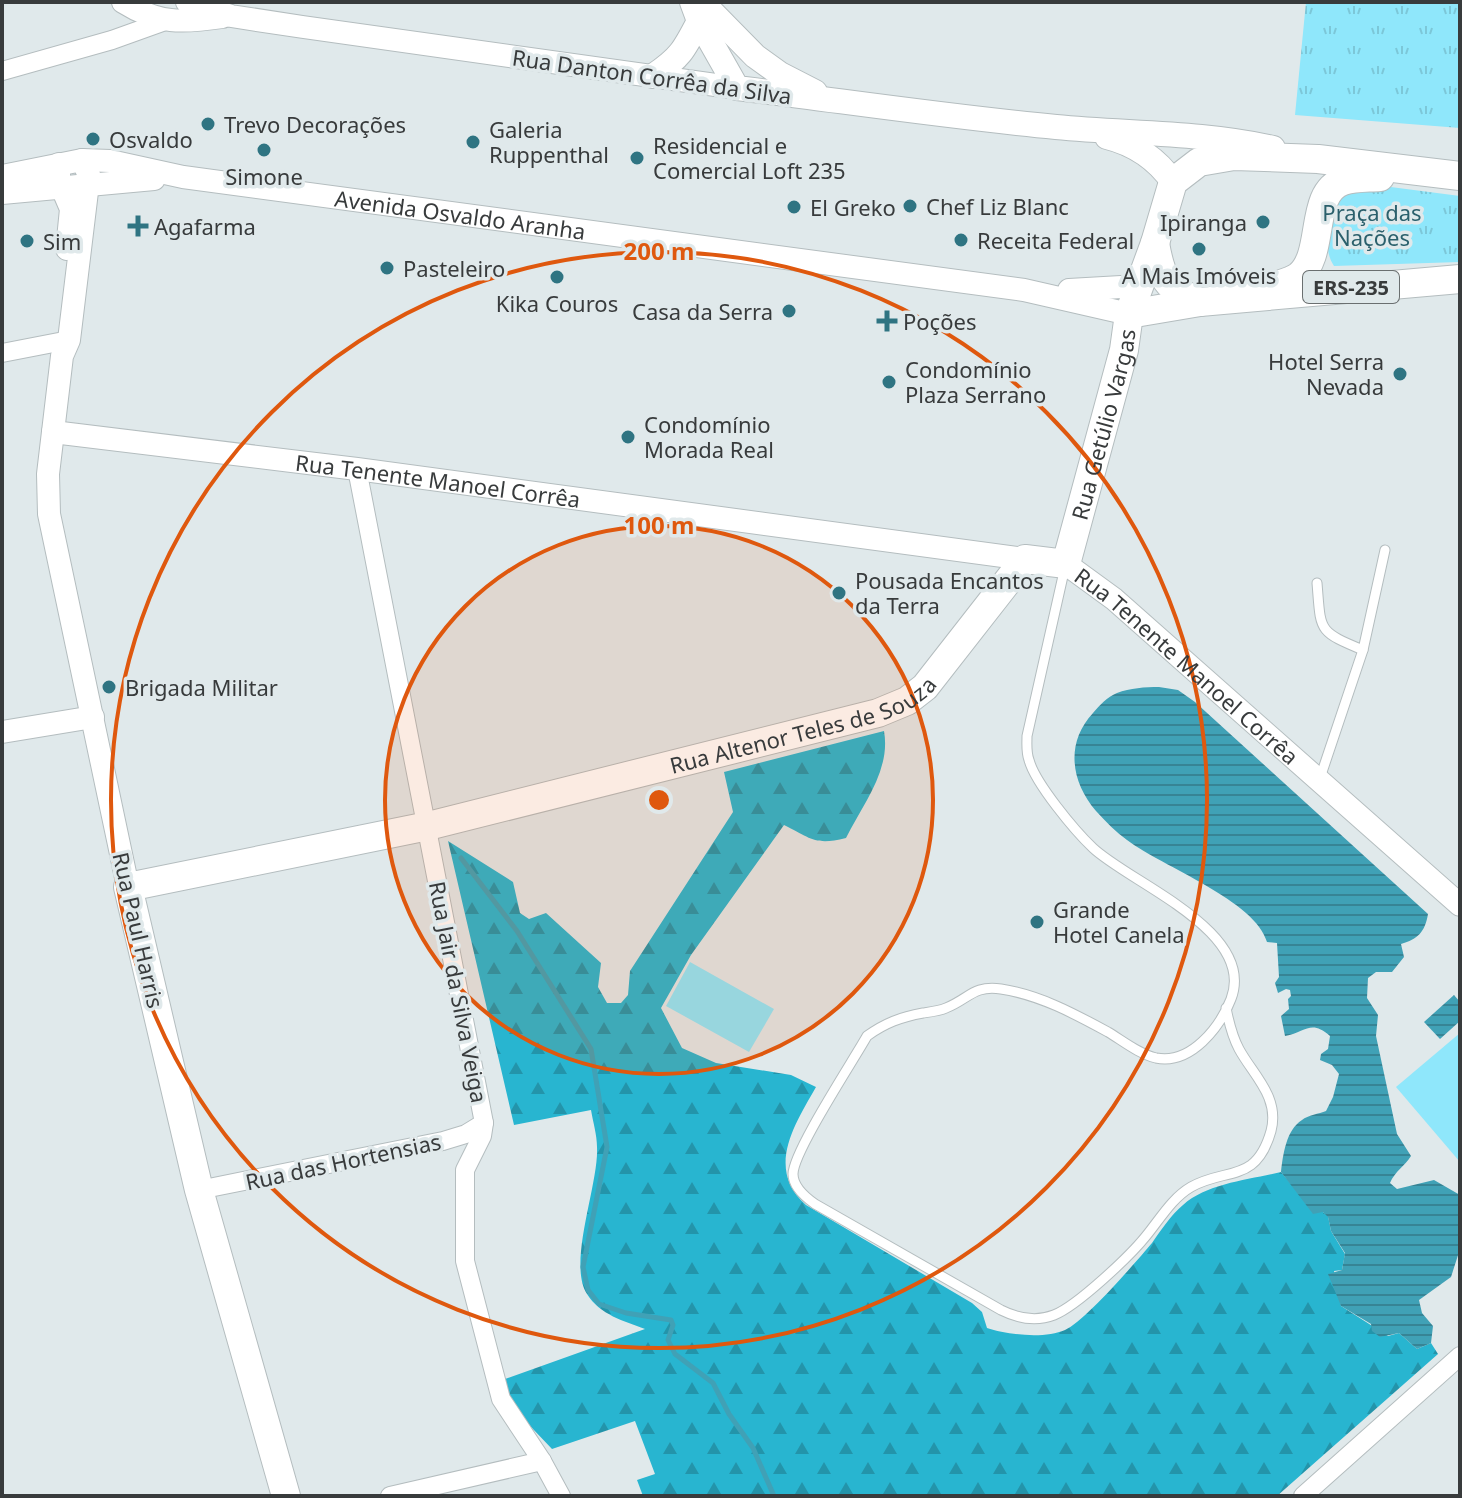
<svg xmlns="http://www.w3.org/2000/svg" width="1462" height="1498" viewBox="0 0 1462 1498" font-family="'Noto Sans',sans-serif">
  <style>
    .forest { fill: url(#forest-firs) }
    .park { fill: url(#park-tufts) }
    .pitch { fill: #8fe7fb }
    .water { fill: url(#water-rules) }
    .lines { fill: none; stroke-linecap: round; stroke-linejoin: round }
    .stream { stroke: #40a1b6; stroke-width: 5 }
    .service-casing { stroke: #b4bdbf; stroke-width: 11 }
    .minor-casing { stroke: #b4bdbf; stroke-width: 20 }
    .tertiary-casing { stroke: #b4bdbf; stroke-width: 24 }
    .secondary-casing { stroke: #b4bdbf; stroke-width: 26 }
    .primary-casing { stroke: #b4bdbf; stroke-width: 30 }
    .service { stroke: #fff; stroke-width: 9 }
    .minor { stroke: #fff; stroke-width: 18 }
    .tertiary { stroke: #fff; stroke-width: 22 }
    .secondary { stroke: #fff; stroke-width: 24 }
    .primary { stroke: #fff; stroke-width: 28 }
    .ring { fill: none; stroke: #df580e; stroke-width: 4 }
    .poi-dot { fill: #2f7482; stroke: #e0e9eb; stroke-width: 3 }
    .labels { text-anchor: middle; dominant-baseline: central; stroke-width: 7; stroke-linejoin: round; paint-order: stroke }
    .shield { fill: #e0e9eb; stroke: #6a6f70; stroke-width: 2 }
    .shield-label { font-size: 20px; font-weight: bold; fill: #383b3c }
    .street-label { font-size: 22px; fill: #383b3c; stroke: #e0e9eb }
    .poi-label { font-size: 22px; fill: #383b3c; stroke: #e0e9eb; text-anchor: start }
    .park-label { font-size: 22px; fill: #2b606c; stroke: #e0e9eb }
    .centre { fill: #df580e; stroke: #e0e9eb; stroke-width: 4 }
    .ring-label { font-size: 24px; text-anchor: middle; font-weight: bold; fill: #df580e; stroke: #e0e9eb; stroke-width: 7; stroke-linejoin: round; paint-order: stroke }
  </style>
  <defs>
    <pattern id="forest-firs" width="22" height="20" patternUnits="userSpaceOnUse" patternTransform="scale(2)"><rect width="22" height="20" fill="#28b5d0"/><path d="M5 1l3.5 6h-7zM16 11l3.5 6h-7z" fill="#2394aa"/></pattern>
    <pattern id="park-tufts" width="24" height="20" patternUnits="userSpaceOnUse" patternTransform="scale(2)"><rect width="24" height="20" fill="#8fe7fb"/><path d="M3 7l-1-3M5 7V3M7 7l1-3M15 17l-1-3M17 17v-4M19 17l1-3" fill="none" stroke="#7cc7d8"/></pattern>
    <pattern id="water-rules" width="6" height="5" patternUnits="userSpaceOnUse" patternTransform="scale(2)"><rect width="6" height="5" fill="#40a1b6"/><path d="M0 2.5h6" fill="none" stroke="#378495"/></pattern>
  </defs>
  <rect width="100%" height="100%" fill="#e0e9eb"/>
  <path class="forest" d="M884 731C891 770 863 804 846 838 814 846 811 838 784 825L691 955 661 1008 682 1048 716 1063 791 1075 816 1087C795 1124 765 1169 806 1205L972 1303 982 1312 987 1328C1008 1335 1045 1339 1065 1330 1085 1321 1136 1262 1152 1243 1161 1230 1171 1215 1183 1205 1208 1183 1249 1180 1281 1172L1297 1191 1328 1216 1331 1231 1345 1254 1342 1270 1334 1271 1341 1306 1388 1336 1399 1333 1417 1349 1431 1343 1438 1354 1277 1496H643L637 1480 655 1474 635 1421 552 1449 513 1408 505 1379 645 1329C624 1321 600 1315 587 1294 567 1263 599 1184 597 1147 597 1135 593 1122 591 1110L514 1125 448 841 513 882 520 913 529 919 546 913 601 963 598 987 607 1003H621L628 995 630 971 733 812 724 772Z"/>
  <g class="park">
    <polygon points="1306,2 1460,2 1460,128 1295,115"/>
    <path d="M1360 183 1460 196V262L1334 266C1320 245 1332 217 1337 195Z"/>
  </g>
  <g class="pitch">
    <polygon points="690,962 774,1009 749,1052 666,1006"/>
    <polygon points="1460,1033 1460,1162 1396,1087"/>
  </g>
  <g class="water">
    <path d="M1159 687 1178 690 1195 702 1428 914C1425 932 1418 939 1401 944L1404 957 1392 972H1376L1368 978 1367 998 1378 1015 1376 1036 1397 1134 1411 1156C1405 1166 1395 1171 1390 1183L1397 1189 1434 1180 1460 1195V1249L1451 1277 1419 1300 1422 1313 1433 1326 1431 1343 1417 1349 1399 1333 1380 1337 1372 1331 1371 1324 1341 1306 1328 1274 1342 1270 1345 1253 1331 1231 1328 1217 1323 1212 1313 1214 1281 1172C1283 1155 1286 1130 1302 1120 1308 1115 1319 1114 1326 1111L1333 1097 1339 1074 1332 1065 1320 1060 1321 1054 1328 1049 1330 1036C1311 1019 1306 1032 1285 1036L1281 1016 1289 1009 1288 999 1291 996 1290 990 1286 989 1278 993 1275 983 1279 977 1277 943 1267 942C1256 901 1163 867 1127 840 1116 832 1106 822 1096 811 1071 782 1065 743 1093 713 1100 705 1107 697 1117 693 1130 688 1145 687 1159 687Z"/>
    <polygon points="1454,995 1460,1002 1460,1021 1440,1039 1424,1022"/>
  </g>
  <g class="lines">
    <polyline class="stream" points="461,858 517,931 591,1049 607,1147 583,1267 588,1290 599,1304 626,1313 671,1320 673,1325 668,1340 675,1354 713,1383 729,1414 753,1448 774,1496"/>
    <g class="service-casing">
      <g id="service">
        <path d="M1065 567 1027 736C1027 744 1026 752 1029 760 1035 783 1075 831 1093 848 1130 883 1257 931 1231 999 1220 1027 1191 1065 1156 1058 1139 1054 1123 1041 1108 1032 1075 1014 1040 995 1001 989 973 985 969 999 946 1008 939 1011 930 1012 923 1013 901 1017 885 1023 867 1036 853 1061 793 1152 793 1174 793 1187 805 1197 815 1204L1001 1310C1017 1318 1036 1322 1054 1315 1077 1306 1130 1256 1146 1236 1160 1219 1172 1198 1191 1187 1226 1167 1256 1184 1271 1131 1280 1097 1253 1075 1239 1049 1232 1036 1229 1023 1226 1008"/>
        <path d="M1317 583C1321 631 1317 631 1363 650"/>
        <polyline points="1320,778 1363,650 1385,550"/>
      </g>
    </g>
    <g class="minor-casing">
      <g id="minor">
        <polyline points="2,71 112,40 165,21"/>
        <polyline points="2,353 69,340"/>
        <polyline points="357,469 484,1123 482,1136 465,1170 465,1261 501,1399 542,1461 561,1496"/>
        <polyline points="199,1190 443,1141 466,1134 484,1123"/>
        <polyline points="390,1496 542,1461"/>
        <polyline points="1303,1496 1460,1356"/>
      </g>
    </g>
    <g class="tertiary-casing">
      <g id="tertiary">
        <path d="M123 2C158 24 182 23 222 17"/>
        <polyline points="187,2 231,16 303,27 737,88"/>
        <polyline points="82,160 89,175 69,340 62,356 48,474 49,514 128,887"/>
        <polyline points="59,164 59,181 71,209 67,249"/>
        <path id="s1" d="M2 176 82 160 110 161 183 177 1024 290 1129 314"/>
        <polyline points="2,193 154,179"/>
        <polyline points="1069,290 1139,286"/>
        <path id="s2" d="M53 432 357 469 1025 559"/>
        <path id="s3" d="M1066 564 1114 599 1460 905"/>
        <polyline points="2,732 93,717"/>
      </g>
    </g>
    <g class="secondary-casing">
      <g id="secondary">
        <path d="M692 2 699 21 737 88C843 101 949 117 1056 127 1129 134 1202 132 1273 148"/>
        <polyline points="702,2 755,56 780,74 815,92"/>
        <path d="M653 76C680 58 684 50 699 21"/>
        <path d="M1107 137C1135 144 1157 159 1173 182"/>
      </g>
    </g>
    <g class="primary-casing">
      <g id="primary">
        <path d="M1155 243C1161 278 1166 289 1200 302"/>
        <path d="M1270 288C1279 284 1291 282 1299 276 1326 254 1308 193 1343 181 1354 177 1368 178 1380 177"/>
        <polyline points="1129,314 1200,302 1460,279"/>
        <path id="s4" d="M286 1496 199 1190 128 887 428 826 878 713 907 701 925 687 1025 559 1066 564 1124 350 1129 314 1155 243 1173 182 1199 162 1234 156 1318 159 1460 176"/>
      </g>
    </g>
    <use href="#service" class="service"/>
    <use href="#minor" class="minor"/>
    <use href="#tertiary" class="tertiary"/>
    <use href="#secondary" class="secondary"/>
    <use href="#primary" class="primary"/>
  </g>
  <circle cx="659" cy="800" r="274" fill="#df580e" fill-opacity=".12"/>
  <g class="ring">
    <circle cx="659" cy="800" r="274"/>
    <circle cx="659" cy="800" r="548"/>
  </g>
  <g class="poi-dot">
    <circle cx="208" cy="124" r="8"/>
    <circle cx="93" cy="139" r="8"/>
    <circle cx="473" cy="142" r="8"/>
    <circle cx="264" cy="150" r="8"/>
    <circle cx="637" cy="158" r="8"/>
    <circle cx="910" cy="206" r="8"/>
    <circle cx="794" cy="207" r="8"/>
    <circle cx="1263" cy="222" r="8"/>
    <path d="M134 214h8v8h8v8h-8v8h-8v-8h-8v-8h8z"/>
    <circle cx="961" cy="240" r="8"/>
    <circle cx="27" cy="241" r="8"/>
    <circle cx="1199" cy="249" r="8"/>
    <circle cx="387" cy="268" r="8"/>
    <circle cx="557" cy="277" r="8"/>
    <circle cx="789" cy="311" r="8"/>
    <path d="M883 309h8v8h8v8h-8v8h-8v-8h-8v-8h8z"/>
    <circle cx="1400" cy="374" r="8"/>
    <circle cx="889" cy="382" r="8"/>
    <circle cx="628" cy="437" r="8"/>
    <circle cx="839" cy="593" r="8"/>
    <circle cx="109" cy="687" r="8"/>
    <circle cx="1037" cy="922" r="8"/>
  </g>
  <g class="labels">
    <rect class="shield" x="1303" y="271" width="96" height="32" rx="6"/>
    <g class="shield-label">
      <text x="1351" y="287">ERS-235</text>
    </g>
    <g class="street-label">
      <text transform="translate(652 76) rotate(8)">Rua Danton Corrêa da Silva</text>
      <text stroke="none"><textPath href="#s1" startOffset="464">Avenida Osvaldo Aranha</textPath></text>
      <text stroke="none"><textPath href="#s4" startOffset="1802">Rua Getúlio Vargas</textPath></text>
      <text stroke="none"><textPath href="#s2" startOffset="388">Rua Tenente Manoel Corrêa</textPath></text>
      <text stroke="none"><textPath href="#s3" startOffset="158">Rua Tenente Manoel Corrêa</textPath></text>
      <text stroke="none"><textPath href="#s4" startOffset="1324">Rua Altenor Teles de Souza</textPath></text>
      <text transform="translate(139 930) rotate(77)">Rua Paul Harris</text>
      <text transform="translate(459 992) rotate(79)">Rua Jair da Silva Veiga</text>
      <text transform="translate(343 1161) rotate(-12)">Rua das Hortensias</text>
    </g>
    <g class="poi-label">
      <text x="224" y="124">Trevo Decorações</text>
      <text x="489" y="129">Galeria<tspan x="489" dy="25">Ruppenthal</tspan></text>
      <text x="109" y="139">Osvaldo</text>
      <text x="653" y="145">Residencial e<tspan x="653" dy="25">Comercial Loft 235</tspan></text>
      <text x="264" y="176" text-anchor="middle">Simone</text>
      <text x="926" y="206">Chef Liz Blanc</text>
      <text x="810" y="207">El Greko</text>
      <text x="1247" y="222" text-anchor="end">Ipiranga</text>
      <text x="154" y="226">Agafarma</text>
      <text x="977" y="240">Receita Federal</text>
      <text x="43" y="241">Sim</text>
      <text x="403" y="268">Pasteleiro</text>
      <text x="1199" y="275" text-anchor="middle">A Mais Imóveis</text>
      <text x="557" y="303" text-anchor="middle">Kika Couros</text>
      <text x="773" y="311" text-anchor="end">Casa da Serra</text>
      <text x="903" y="321">Poções</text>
      <text x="1384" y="361" text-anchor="end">Hotel Serra<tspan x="1384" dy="25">Nevada</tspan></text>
      <text x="905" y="369">Condomínio<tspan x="905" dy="25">Plaza Serrano</tspan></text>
      <text x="644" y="424">Condomínio<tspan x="644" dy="25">Morada Real</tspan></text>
      <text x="855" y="580">Pousada Encantos<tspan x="855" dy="25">da Terra</tspan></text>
      <text x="125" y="687">Brigada Militar</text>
      <text x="1053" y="909">Grande<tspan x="1053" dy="25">Hotel Canela</tspan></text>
    </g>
    <g class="park-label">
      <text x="1372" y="212">Praça das<tspan x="1372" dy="25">Nações</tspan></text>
    </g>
  </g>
  <circle cx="659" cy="800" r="12" class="centre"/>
  <g class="ring-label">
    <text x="659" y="260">200 m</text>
    <text x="659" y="534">100 m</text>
  </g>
  <rect width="1462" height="1498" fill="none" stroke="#383b3c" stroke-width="8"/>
</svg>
